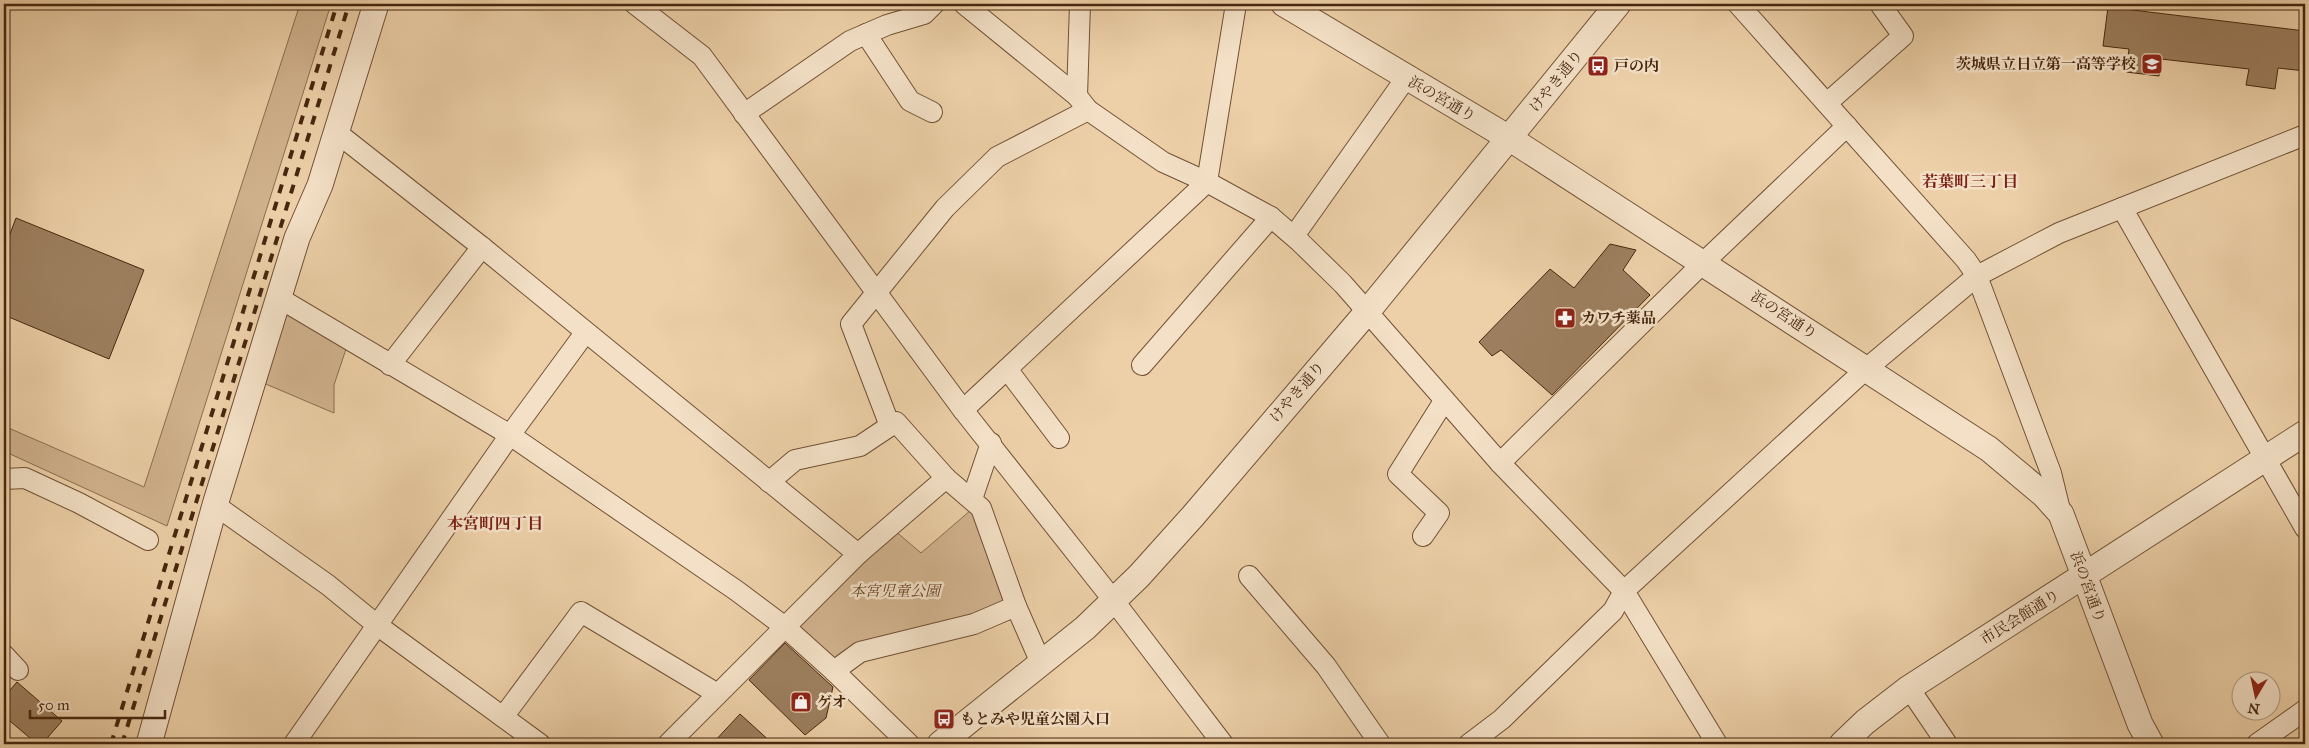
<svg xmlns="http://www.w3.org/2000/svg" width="2309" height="748" viewBox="0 0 2309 748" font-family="'IM FELL Great Primer','Noto Serif JP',serif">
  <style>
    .green { fill: #d1b38e; stroke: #8c6d4e }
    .building { fill: #9d7f5f; stroke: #47270f }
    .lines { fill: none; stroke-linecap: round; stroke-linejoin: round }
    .minor-casing { stroke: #705135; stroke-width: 22 }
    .tertiary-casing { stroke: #705135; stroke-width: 27 }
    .minor { stroke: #f3e0c6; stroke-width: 20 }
    .tertiary { stroke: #f3e0c6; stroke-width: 25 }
    .rail { stroke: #47270f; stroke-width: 4; stroke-dasharray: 9 9; stroke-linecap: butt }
    .labels { text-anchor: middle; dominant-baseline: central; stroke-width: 5; stroke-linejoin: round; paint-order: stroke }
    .poi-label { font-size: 15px; font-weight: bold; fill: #47270f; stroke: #f3e0c6; text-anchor: start }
    .street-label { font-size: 15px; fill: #47270f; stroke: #f3e0c6 }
    .park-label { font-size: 15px; font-style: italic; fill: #634328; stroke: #f3e0c6 }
    .neighbourhood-label { font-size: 16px; font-weight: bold; fill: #7a1f14; stroke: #f3e0c6 }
  </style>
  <rect width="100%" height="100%" fill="#edd0a8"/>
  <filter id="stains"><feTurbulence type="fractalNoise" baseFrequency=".004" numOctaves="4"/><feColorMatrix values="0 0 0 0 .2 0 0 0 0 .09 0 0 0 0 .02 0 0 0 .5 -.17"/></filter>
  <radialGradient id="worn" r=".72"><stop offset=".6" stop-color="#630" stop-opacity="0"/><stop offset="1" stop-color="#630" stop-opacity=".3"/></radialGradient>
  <g class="green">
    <polygon points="300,4 331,4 167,526 8,453 4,453 4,426 144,487"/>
    <polygon points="279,298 349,340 334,385 334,413 254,379"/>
    <polygon points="971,510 1011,600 968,620 835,662 796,627 894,530 921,553"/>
  </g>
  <g class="building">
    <polygon points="2108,7 2305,31 2305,71 2278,68 2275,89 2246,85 2249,69 2161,59 2159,76 2126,72 2129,49 2103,46"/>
    <polygon points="16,218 144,270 109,359 4,315 4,250"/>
    <polygon points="1610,244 1636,250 1623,270 1650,295 1552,395 1501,350 1492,356 1479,342 1550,269 1574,288"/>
    <polygon points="785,643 833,687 826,718 805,735 749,680"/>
    <polygon points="17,682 62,721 42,744 37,744 4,716 4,697"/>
    <polygon points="740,714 773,744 712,744"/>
  </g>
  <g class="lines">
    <g class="minor-casing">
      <g id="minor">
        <polyline points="635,4 702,56 963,410 1114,601 1223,744"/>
        <polyline points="964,4 1077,96 1088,110 1163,162 1207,182 1271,217 1300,242 1343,284 1500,463 1624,591 1717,744"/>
        <polyline points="1738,4 1966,260 1977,276 2051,473 2061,514"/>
        <polyline points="866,34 910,101 932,112"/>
        <polyline points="1077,96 1080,4"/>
        <polyline points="1827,103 1903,36 1880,4"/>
        <polyline points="744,114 850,41 887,25 924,14 934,4"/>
        <polyline points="336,132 482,247 858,554"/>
        <polyline points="2122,208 2305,528"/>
        <polyline points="1294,236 1406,78"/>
        <polyline points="279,298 510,435 737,591 785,627 834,671 909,744"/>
        <polyline points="390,365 482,247"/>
        <polyline points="1142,365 1271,217"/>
        <polyline points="1007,369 1059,438"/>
        <polyline points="963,410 1207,182 1236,4"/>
        <polyline points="890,426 851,324 945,208 997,157 1088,110"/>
        <polyline points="1500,463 1704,262 1847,126"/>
        <polyline points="4,479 25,478 79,503 148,540"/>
        <polyline points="769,482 795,460 860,446 896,422 946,478"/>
        <polyline points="972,499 991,443"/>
        <polyline points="215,505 328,585 377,625 540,744"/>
        <polyline points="1423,536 1439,513 1398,474 1444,401"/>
        <polyline points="1249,576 1326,666 1380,744"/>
        <polyline points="4,655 18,670"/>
        <polyline points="834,671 860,652 974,624 1016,606"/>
        <polyline points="1909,688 1947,744"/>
        <polyline points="503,717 581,612 716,693"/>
        <polyline points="294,744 510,435 585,333"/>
        <polyline points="668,744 858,554 946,478 981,508 1016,606 1041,663"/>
        <polyline points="1469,744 1502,719 1613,611 1624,591 1866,369 1977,276 2059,233 2305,135"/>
        <polyline points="2257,744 2305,710"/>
      </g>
    </g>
    <g class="tertiary-casing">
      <g id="tertiary">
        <polyline points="1284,4 1509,138 1989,449 2044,495 2061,514 2140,724 2151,744"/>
        <polyline points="149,744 215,505 297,238 320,185 376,4"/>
        <polyline points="940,744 1085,628 1139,576 1193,516 1367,312 1618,4"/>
        <polyline points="1842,744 1865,722 1909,688 2305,433"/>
      </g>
    </g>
    <use href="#minor" class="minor"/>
    <use href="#tertiary" class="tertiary"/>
    <g class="rail">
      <polyline points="111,744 337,4"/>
      <polyline points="122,744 349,4"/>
    </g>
  </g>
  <defs>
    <g id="school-square" transform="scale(1.125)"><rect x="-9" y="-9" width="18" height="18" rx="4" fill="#8f2418" stroke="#f3e0c6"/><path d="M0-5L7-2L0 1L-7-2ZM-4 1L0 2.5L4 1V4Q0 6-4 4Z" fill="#fff"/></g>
    <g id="bus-square" transform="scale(1.125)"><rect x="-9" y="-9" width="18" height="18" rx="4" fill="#8f2418" stroke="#f3e0c6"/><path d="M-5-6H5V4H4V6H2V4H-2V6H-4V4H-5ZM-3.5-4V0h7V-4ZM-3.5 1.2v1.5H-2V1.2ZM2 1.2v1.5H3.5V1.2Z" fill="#fff"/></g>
    <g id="pharmacy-square" transform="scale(1.125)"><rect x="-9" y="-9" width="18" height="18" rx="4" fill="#8f2418" stroke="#f3e0c6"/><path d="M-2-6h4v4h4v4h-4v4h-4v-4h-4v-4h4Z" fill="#fff"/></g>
    <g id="shop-square" transform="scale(1.125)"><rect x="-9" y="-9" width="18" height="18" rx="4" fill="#8f2418" stroke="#f3e0c6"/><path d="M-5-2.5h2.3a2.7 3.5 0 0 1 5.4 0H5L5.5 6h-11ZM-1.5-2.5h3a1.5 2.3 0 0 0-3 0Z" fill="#fff"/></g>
  </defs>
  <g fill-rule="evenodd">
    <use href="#school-square" x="2152" y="64"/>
    <use href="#bus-square" x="1598" y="66"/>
    <use href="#pharmacy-square" x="1565" y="318"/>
    <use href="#shop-square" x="801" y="702"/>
    <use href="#bus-square" x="944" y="719"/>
  </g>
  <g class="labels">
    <g class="poi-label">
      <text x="2136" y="64" text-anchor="end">茨城県立日立第一高等学校</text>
      <text x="1614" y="66">戸の内</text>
      <text x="1581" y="318">カワチ薬品</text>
      <text x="817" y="702">ゲオ</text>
      <text x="960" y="719">もとみや児童公園入口</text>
    </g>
    <g class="street-label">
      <text transform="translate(1556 81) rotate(-51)">けやき通り</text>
      <text transform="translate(1442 99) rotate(30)">浜の宮通り</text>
      <text transform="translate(1784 315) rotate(33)">浜の宮通り</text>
      <text transform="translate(1297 392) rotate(-49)">けやき通り</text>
      <text transform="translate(2088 587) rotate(70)">浜の宮通り</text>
      <text transform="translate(2020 617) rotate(-32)">市民会館通り</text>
    </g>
    <g class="park-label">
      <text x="895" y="591">本宮児童公園</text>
    </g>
    <g class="neighbourhood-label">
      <text x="1970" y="181">若葉町三丁目</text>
      <text x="495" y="523">本宮町四丁目</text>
    </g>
  </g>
  <rect width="2309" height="748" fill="none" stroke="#edd0a8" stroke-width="20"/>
  <rect x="5" y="5" width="2299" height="738" fill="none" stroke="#47270f" stroke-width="2.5"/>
  <rect x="10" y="10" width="2289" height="728" fill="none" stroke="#47270f"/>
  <g transform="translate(2256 696) rotate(189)"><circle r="24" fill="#f3e0c6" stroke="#ae967d"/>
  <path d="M0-4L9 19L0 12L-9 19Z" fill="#8f2418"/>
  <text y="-8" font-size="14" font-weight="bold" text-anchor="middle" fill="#47270f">N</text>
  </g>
  <path d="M30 710v8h135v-8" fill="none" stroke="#47270f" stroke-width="2.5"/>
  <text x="38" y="710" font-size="15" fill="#47270f" stroke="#f3e0c6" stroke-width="4" paint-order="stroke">50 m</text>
  <rect width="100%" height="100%" filter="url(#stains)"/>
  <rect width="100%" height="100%" fill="url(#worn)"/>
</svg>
